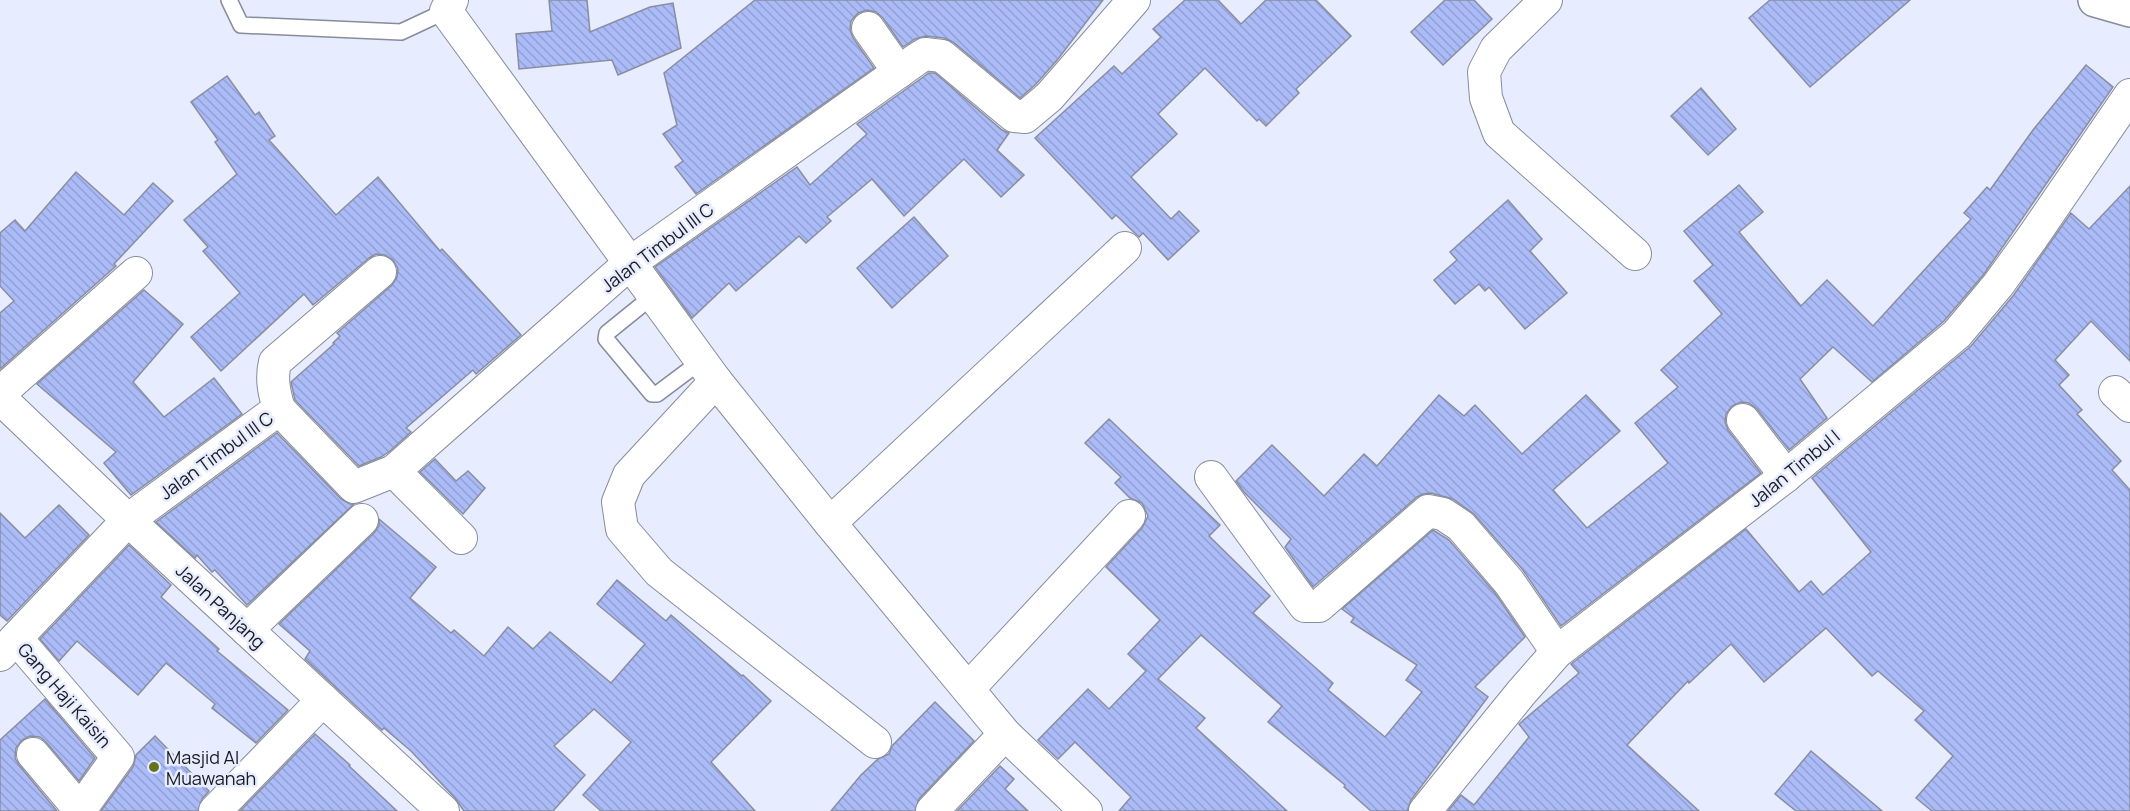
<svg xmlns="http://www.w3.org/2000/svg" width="2130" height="811" viewBox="0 0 2130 811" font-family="Manrope,sans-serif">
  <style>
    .building { fill: url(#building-back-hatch); stroke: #898e9e; stroke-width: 1.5 }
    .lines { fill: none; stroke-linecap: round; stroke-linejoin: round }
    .service-casing { stroke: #878c9c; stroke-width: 18 }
    .minor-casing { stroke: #878c9c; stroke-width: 34 }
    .tertiary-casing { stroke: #878c9c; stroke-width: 36 }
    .service { stroke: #fff; stroke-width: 15 }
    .minor { stroke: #fff; stroke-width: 32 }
    .tertiary { stroke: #fff; stroke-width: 33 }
    .poi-dot { fill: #647320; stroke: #e7ecff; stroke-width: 2 }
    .labels { text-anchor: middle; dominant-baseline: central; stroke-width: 5; stroke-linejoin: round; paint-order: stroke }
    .street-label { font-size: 18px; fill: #17181e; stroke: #e7ecff }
    .poi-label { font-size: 18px; fill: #17181e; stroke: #e7ecff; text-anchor: start }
  </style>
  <defs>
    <pattern id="building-back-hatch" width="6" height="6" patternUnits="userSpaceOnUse" patternTransform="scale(1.5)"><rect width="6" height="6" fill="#aabbf8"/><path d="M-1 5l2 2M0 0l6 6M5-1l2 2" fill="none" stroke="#92a0d4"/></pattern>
  </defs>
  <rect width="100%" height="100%" fill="#e7ecff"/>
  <g class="building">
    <polygon points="549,0 587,0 590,32 650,7 673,3 681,48 618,75 612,60 519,69 516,34 552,31"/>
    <polygon points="755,0 1103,0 1058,59 1036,84 1020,98 953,42 944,38 926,36 915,39 903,47 883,18 876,12 867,10 858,13 851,21 850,30 853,38 874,68 696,194 675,167 683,161 663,134 677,125 664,73"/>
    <polygon points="1185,0 1218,0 1241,24 1266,0 1316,0 1351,36 1296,89 1299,93 1266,126 1259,119 1257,121 1205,68 1158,114 1177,134 1131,177 1171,219 1179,211 1199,231 1168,260 1143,233 1139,237 1116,215 1112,219 1035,138 1114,66 1122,74 1161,37 1153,29"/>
    <polygon points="1445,0 1474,0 1492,19 1443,65 1411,32"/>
    <polygon points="1770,0 1910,0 1810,87 1749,18"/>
    <polygon points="2086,65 2113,87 1984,274 1944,321 1872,382 1833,347 1800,379 1827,418 1789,450 1757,409 1749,403 1741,402 1732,406 1726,414 1725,422 1728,430 1761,473 1561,626 1523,570 1474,514 1453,499 1431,493 1423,494 1417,497 1313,587 1285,547 1291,539 1244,492 1236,481 1272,445 1324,496 1364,454 1377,466 1439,395 1464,416 1475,405 1522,454 1586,395 1620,431 1553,490 1587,528 1668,463 1635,423 1678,387 1661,370 1722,314 1694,281 1713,265 1684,231 1739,185 1763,212 1739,232 1801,306 1827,280 1873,326 1971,219 1964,213 1987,187 1990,190 2033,130"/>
    <polygon points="929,73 935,73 1002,130 1009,133 997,150 1024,175 1001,197 964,159 904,216 872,179 827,217 831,221 806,243 799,236 736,291 729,283 692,318 655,267 797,167 810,185 867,134 857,124"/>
    <polygon points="227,76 255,115 259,112 275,136 269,140 336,215 378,177 440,251 442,249 521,335 476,374 473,370 406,428 411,432 390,451 381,457 359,466 295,400 291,382 334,344 333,343 340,336 337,333 392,285 397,277 398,269 393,260 385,255 376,254 369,258 313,305 304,294 221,371 191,337 240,293 203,251 208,247 184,220 237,174 215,142 218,140 191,102"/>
    <polygon points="1701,88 1736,129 1708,155 1671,116"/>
    <polygon points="76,172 124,215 153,183 173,201 114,264 116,266 0,369 0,313 14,301 0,286 0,233 15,220 25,231"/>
    <polygon points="2130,186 2130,361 2091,321 2055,360 2069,375 2059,385 2082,410 2077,414 2121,461 2112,470 2130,490 2130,811 1932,811 1916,798 1953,756 1915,720 1924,711 1878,671 1872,676 1826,628 1764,682 1731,644 1689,683 1688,681 1627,745 1699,811 1448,811 1461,795 1474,805 1529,737 1519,724 1579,673 1571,664 1746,529 1799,592 1811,581 1823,595 1871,552 1812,478 1971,346 2013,296 2071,213 2089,229"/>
    <polygon points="1508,200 1542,239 1530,251 1567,293 1525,329 1489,287 1485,291 1479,284 1455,304 1434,280 1457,260 1450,252"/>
    <polygon points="914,217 948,256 892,308 857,268"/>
    <polygon points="144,290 183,324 133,382 164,417 214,378 242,414 131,495 104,463 116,452 37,384"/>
    <polygon points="1109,419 1220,525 1209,536 1270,596 1253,613 1333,683 1328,690 1385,737 1422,692 1406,680 1417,665 1351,622 1354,618 1342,609 1433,530 1449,540 1495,593 1525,637 1475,687 1488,697 1411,800 1407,811 1371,811 1344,787 1345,785 1268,722 1282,706 1201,635 1158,679 1205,718 1196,728 1287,811 1119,811 1131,797 1075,742 1058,759 1038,740 1088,689 1109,709 1146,671 1128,654 1160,620 1106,567 1142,528 1148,516 1142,503 1130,498 1115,483 1121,477 1085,443"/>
    <polygon points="277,433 341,499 350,504 354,504 247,605 215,570 212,572 197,555 195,558 156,522"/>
    <polygon points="435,459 456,481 468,471 485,488 463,514 420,472"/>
    <polygon points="59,505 89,535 7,621 0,615 0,513 25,538"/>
    <polygon points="379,519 436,567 410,598 451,633 454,630 484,656 508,627 533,649 550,632 611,683 645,644 597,604 617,580 666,621 671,615 742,676 743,675 771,701 711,762 755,811 601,811 583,795 631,742 594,709 554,746 585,775 553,811 464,811 455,798 411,751 384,728 382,730 305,659 310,651 279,624 374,533 379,526"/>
    <polygon points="129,545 171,585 161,597 219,649 217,651 288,710 256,743 212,708 215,704 166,663 138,695 77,641 59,661 40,639"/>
    <polygon points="45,699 95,758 79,781 46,742 40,737 30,736 22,740 16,748 15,758 19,765 57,811 0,811 0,740"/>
    <polygon points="935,702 974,741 919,799 915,811 831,811 861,775 878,759 889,754 892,746"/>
    <polygon points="315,734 350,765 349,766 397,811 240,811"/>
    <polygon points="155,736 209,791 202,799 198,811 101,811 133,767 136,755"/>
    <polygon points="1811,751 1882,811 1796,811 1775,794"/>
    <polygon points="1000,766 1014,779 1005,789 1028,811 957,811"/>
  </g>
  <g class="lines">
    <g class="service-casing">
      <g id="service">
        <polyline points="229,0 241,25 401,32 446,11"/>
        <polyline points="654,295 607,333 606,339 652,394 657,394 701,361"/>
      </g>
    </g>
    <g class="minor-casing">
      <g id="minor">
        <polyline points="452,0 446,11 716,381 830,523 1005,734 1086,811"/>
        <polyline points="1546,0 1496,49 1484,72 1486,98 1499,133 1635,254"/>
        <polyline points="868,28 899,72"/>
        <polyline points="716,381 629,475 618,502 622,529 659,572 875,742"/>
        <polyline points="2115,392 2130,406"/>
        <polyline points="0,393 136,273"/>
        <polyline points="0,398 128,520 443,811"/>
        <path d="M279 409C274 392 271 379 275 362L380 272"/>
        <polyline points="1743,420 1786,476"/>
        <polyline points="394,471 461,538"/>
        <polyline points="1211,477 1305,606 1319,606 1428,511 1443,514 1461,526 1509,582 1557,652"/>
        <polyline points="830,523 1125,248"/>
        <polyline points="247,630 362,520"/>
        <polyline points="16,638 118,757 80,810"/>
        <polyline points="0,655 128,520 279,409 354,487 394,471 630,263 917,59 925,54 942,56 1014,116 1025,117 1049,97 1134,0"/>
        <polyline points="968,689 1129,516"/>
        <polyline points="33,754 81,811"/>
        <polyline points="215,811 323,700"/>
        <polyline points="932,811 1005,734"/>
        <polyline points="1425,811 1521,693 1557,652 1786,476 1957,334 1998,285 2032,238 2130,95"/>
      </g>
    </g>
    <g class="tertiary-casing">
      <polyline id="tertiary" points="2095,0 2130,10"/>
    </g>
    <use href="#service" class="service"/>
    <use href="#minor" class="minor"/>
    <use href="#tertiary" class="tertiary"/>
  </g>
  <circle class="poi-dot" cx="154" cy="767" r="6"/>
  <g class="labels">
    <g class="street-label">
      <text transform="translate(657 247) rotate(-37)">Jalan Timbul III C</text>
      <text transform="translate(216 455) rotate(-36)">Jalan Timbul III C</text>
      <text transform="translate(1794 468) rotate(-39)">Jalan Timbul I</text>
      <text transform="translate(221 606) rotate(43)">Jalan Panjang</text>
      <text transform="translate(65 695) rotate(49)">Gang Haji Kaisin</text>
    </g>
    <g class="poi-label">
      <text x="166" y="757">Masjid Al<tspan x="166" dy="21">Muawanah</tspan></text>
    </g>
  </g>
</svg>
